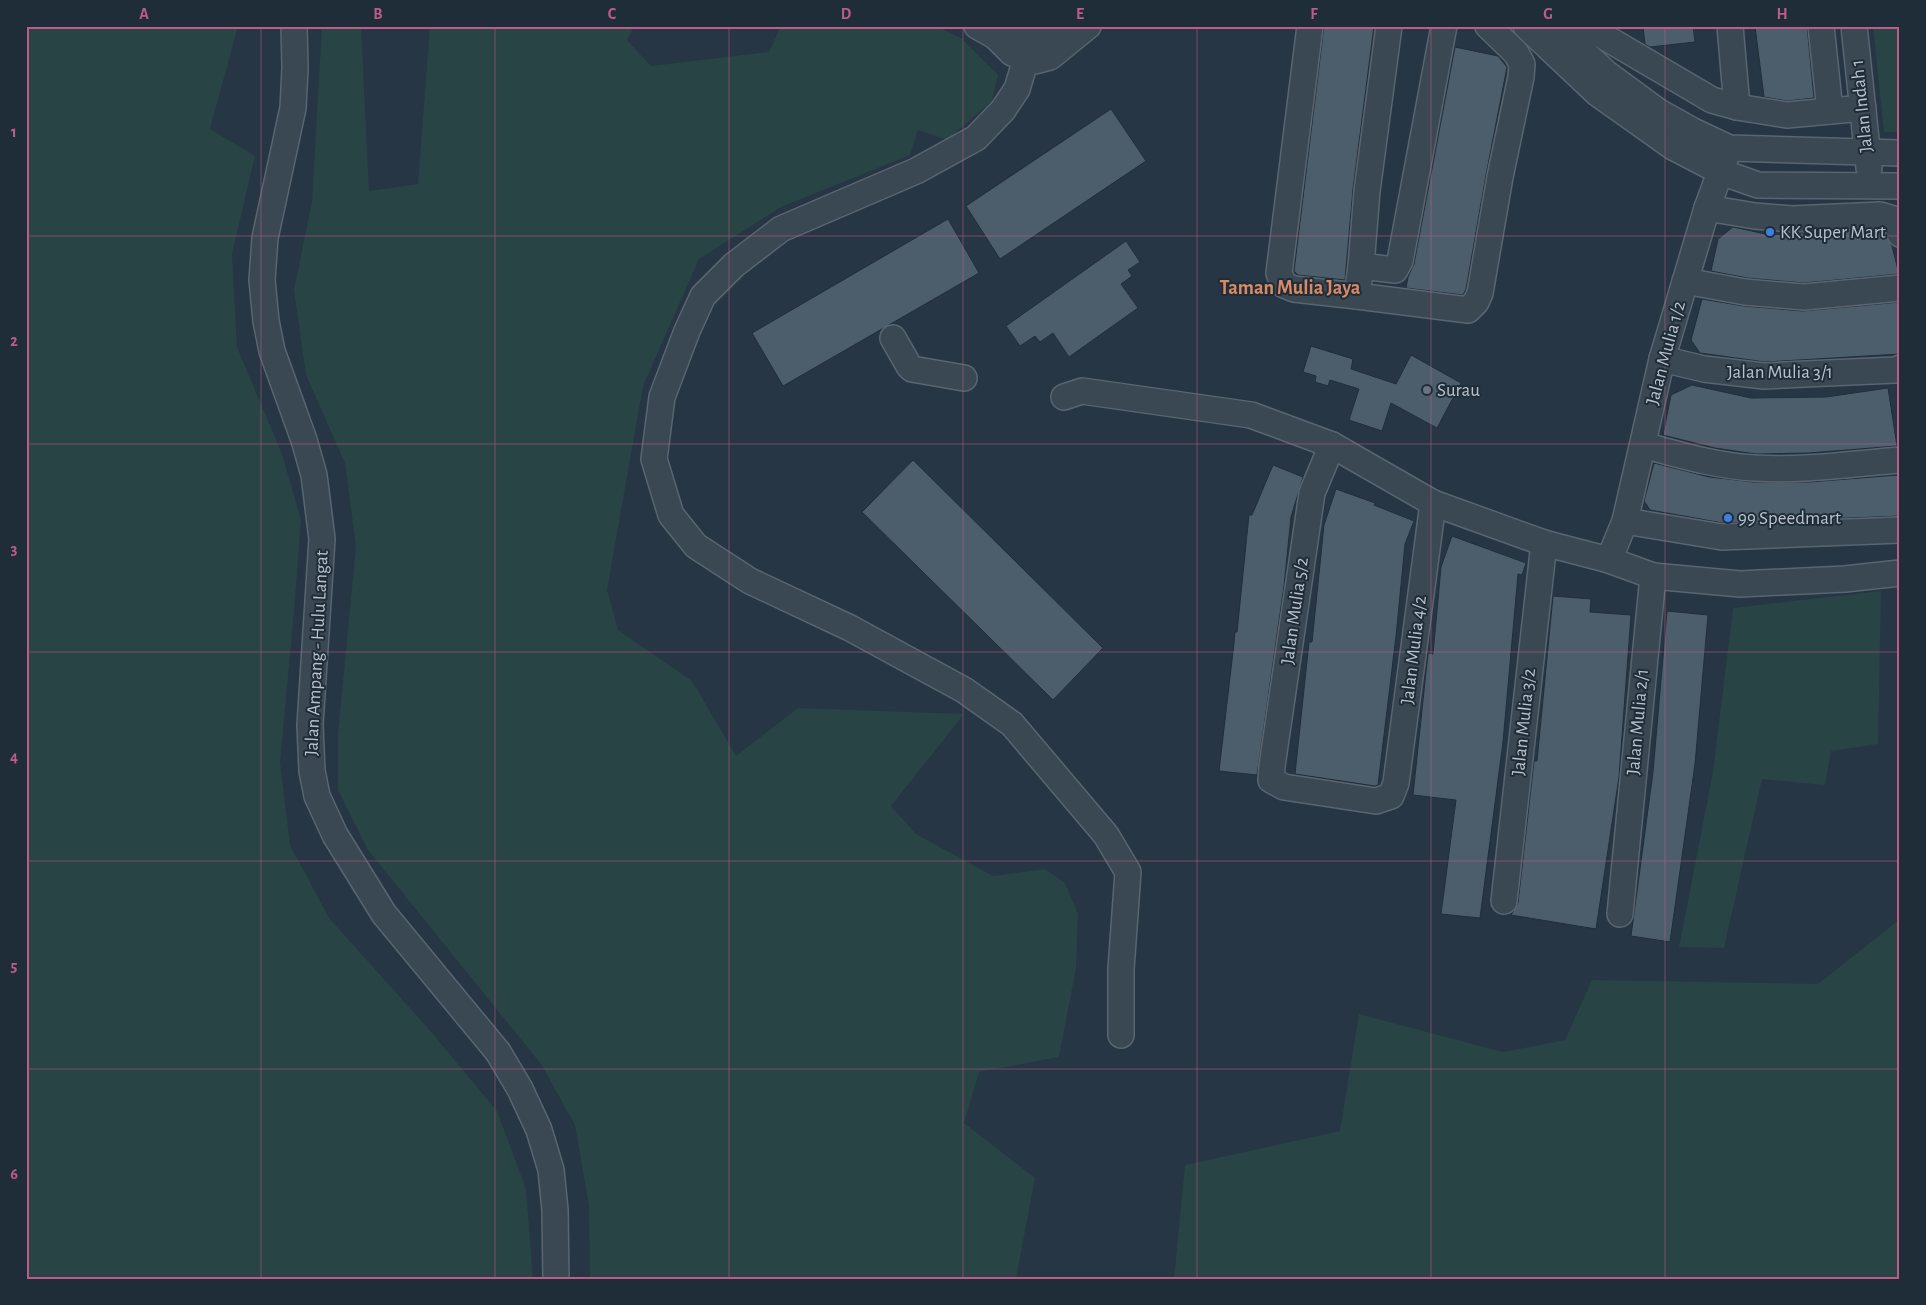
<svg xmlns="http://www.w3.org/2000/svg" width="1926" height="1305" viewBox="0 0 1926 1305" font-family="'Alegreya Sans',sans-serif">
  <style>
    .green { fill: #284444 }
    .building { fill: #4c5e6c; stroke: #212f3a }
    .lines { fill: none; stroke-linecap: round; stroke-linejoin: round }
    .minor-casing { stroke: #596570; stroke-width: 28 }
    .minor { stroke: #3a4853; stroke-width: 25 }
    .grid { fill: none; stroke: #be5c89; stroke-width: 1; stroke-opacity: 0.55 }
    .shop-dot { fill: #3f7fe0; stroke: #1f2d38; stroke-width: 2 }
    .worship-dot { fill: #6b7280; stroke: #1f2d38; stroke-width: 2 }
    .labels { text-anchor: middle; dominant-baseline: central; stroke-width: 4; stroke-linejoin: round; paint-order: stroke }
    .street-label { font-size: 19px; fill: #b8c2cd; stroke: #1f2d38 }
    .poi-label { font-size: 19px; fill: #b8c2cd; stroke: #1f2d38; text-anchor: start }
    .neighbourhood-label { font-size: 20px; font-weight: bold; fill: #da8965; stroke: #1f2d38 }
    .neatline { fill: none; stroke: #be5c89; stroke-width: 2 }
    .grid-label { font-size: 16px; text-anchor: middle; font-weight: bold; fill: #be5c89 }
  </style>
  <rect width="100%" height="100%" fill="#263644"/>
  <g class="green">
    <polygon points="26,26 238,26 210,129 255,156 232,254 237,347 282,454 301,520 294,612 280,762 290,845 329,918 427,1027 497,1111 526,1189 533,1279 26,1279"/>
    <polygon points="322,26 361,26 369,191 418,184 430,26 634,26 627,40 651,66 769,52 781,26 936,26 961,38 998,75 992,101 947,140 918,130 910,155 781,207 699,259 643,386 607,590 618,630 692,681 736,756 798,708 964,714 891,806 916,834 993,876 1045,869 1065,883 1078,914 1076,968 1059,1057 979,1072 964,1123 1035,1178 1016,1279 590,1279 589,1206 575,1125 541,1064 368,850 338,790 338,734 356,546 345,463 306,375 294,290 312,202"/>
    <polygon points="1873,26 1900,26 1900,132 1884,132"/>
    <polygon points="1881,591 1878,744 1831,751 1825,785 1762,779 1724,948 1679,947 1713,772 1733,608"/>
    <polygon points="1900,919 1900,1279 1174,1279 1185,1165 1340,1131 1359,1014 1503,1052 1565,1040 1592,980 1818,984"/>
  </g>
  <g class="building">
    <polygon points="1324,26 1374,26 1353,189 1345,280 1298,275 1294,271"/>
    <polygon points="1643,26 1693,26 1695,42 1650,47 1645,44"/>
    <polygon points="1755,26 1807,26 1814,98 1787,101 1764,97"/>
    <polygon points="1455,47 1498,56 1507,67 1486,175 1466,289 1463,295 1406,288 1408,277 1414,264"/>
    <polygon points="1111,109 1146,161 1000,259 966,206"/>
    <polygon points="948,219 979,273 783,386 752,333"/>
    <polygon points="1733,227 1770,235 1878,229 1883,231 1892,246 1899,274 1804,283 1747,278 1711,271 1718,239"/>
    <polygon points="1126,241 1140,262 1128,270 1132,276 1121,284 1138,308 1069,357 1053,333 1040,342 1035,336 1020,346 1006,326"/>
    <polygon points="1702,299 1744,306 1803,311 1900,302 1900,354 1765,362 1700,353 1691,340"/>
    <polygon points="1311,346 1353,359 1351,369 1396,384 1411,355 1461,383 1437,428 1391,403 1382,431 1349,420 1359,389 1330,380 1328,386 1315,382 1316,376 1303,372"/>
    <polygon points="1692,385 1751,398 1826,397 1888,388 1897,446 1808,453 1756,454 1715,448 1663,435 1671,395"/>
    <polygon points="913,460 1103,648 1053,700 862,512"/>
    <polygon points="1654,463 1709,477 1754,482 1810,482 1898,475 1900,516 1723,523 1650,510 1644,501"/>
    <polygon points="1273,465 1303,477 1291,517 1284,586 1257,775 1219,771 1234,643 1235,632 1237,632 1249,515 1252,515"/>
    <polygon points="1336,489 1375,503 1374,505 1414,521 1405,544 1396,636 1378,785 1375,786 1295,774 1309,642 1312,642 1324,525"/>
    <polygon points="1452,536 1526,563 1522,575 1518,574 1503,742 1480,918 1441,914 1456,800 1413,795 1428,653 1433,654 1441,567"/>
    <polygon points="1553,596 1591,599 1590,612 1631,615 1619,777 1596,929 1511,915 1518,903 1534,761 1537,761"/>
    <polygon points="1667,611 1708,615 1695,764 1670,942 1631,936 1653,772"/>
  </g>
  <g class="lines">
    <g class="minor-casing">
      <g id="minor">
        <polyline points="294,26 295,68 293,108 265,238 262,280 266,321 272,351 304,440 314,475 322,539 310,725 312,771 317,796 335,835 384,914 498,1052 520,1089 539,1130 551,1170 555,1210 556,1279"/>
        <polyline points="977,26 995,36 1012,53 1035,61 1050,57 1088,26"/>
        <polyline points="1310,26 1279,273 1284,285 1294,289 1357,296"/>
        <polyline points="1389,26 1367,191 1361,266 1395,270 1400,261 1444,26"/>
        <polyline points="1526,26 1597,93 1673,147 1721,172 1758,185 1900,186"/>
        <polyline points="1555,26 1606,73 1659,112 1693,131 1729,148 1900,153"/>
        <polyline points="1589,26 1591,29 1712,100 1737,107 1787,115 1863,108"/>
        <polyline points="1730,26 1737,107"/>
        <polyline points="1821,26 1830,111"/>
        <polyline points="1854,26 1869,168"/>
        <path d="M995 36C1018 38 1038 41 1058 26"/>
        <polyline points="1026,59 1017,89 1003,110 976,138 916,171 781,229 734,265 703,296 687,331 662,397 654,459 671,515 696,546 750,581 850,628 964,690 1012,724 1106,835 1128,872 1121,969 1121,1035"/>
        <polyline points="1707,208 1755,216 1792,219 1880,215 1893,219 1900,234"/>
        <polyline points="1361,266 1357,296 1468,310 1476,302 1480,293 1500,177 1521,77 1522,64 1516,53 1488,26"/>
        <polyline points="1685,281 1745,292 1804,297 1900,288"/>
        <polyline points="893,338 909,366 912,369 964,378"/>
        <polyline points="1662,359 1704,369 1764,376 1895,370 1900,368"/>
        <polyline points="1064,397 1082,391 1251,415 1332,445 1433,503 1544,543 1609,560 1653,576 1620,914"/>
        <polyline points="1332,445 1312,493 1272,766 1271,780 1284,787 1376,801 1391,796 1396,783 1433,503"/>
        <path d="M1643 445C1680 455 1716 466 1755 468 1803 471 1851 464 1900 460"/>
        <polyline points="1625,521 1722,537 1900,530"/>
        <polyline points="1609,560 1625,521 1662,359 1707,208 1729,148"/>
        <polyline points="1653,576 1740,584 1845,579 1900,573"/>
        <polyline points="1504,901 1544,543"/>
      </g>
    </g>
    <use href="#minor" class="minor"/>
  </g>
  <path class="grid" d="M261 26V1279M495 26V1279M729 26V1279M963 26V1279M1197 26V1279M1431 26V1279M1665 26V1279M26 236H1900M26 444H1900M26 652H1900M26 861H1900M26 1069H1900"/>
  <g class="shop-dot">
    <circle cx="1770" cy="232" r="5"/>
    <circle cx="1728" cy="518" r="5"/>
  </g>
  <circle class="worship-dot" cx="1427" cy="390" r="5"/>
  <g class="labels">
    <g class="street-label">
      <text transform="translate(1862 106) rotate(-96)">Jalan Indah 1</text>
      <text transform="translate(1666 353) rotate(-75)">Jalan Mulia 1/2</text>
      <text x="1780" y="372">Jalan Mulia 3/1</text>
      <text transform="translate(1295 611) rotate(-82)">Jalan Mulia 5/2</text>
      <text transform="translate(1414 650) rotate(-83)">Jalan Mulia 4/2</text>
      <text transform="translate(317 653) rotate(-87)">Jalan Ampang - Hulu Langat</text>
      <text transform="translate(1524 722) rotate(-84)">Jalan Mulia 3/2</text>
      <text transform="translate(1638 722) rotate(-85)">Jalan Mulia 2/1</text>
    </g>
    <g class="poi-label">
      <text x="1780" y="232">KK Super Mart</text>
      <text x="1437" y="390">Surau</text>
      <text x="1738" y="518">99 Speedmart</text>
    </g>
    <g class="neighbourhood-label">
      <text x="1290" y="288">Taman Mulia Jaya</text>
    </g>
  </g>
  <rect width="1926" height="1305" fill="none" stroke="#1f2d38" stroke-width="55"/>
  <rect x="28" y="28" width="1870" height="1250" class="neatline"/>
  <g class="grid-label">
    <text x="144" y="19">A</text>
    <text x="378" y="19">B</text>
    <text x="612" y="19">C</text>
    <text x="846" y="19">D</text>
    <text x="1080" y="19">E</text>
    <text x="1314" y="19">F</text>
    <text x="1548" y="19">G</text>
    <text x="1782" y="19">H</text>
    <text x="14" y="137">1</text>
    <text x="14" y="346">2</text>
    <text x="14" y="554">3</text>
    <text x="14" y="762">4</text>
    <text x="14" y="971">5</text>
    <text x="14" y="1179">6</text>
  </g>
</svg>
